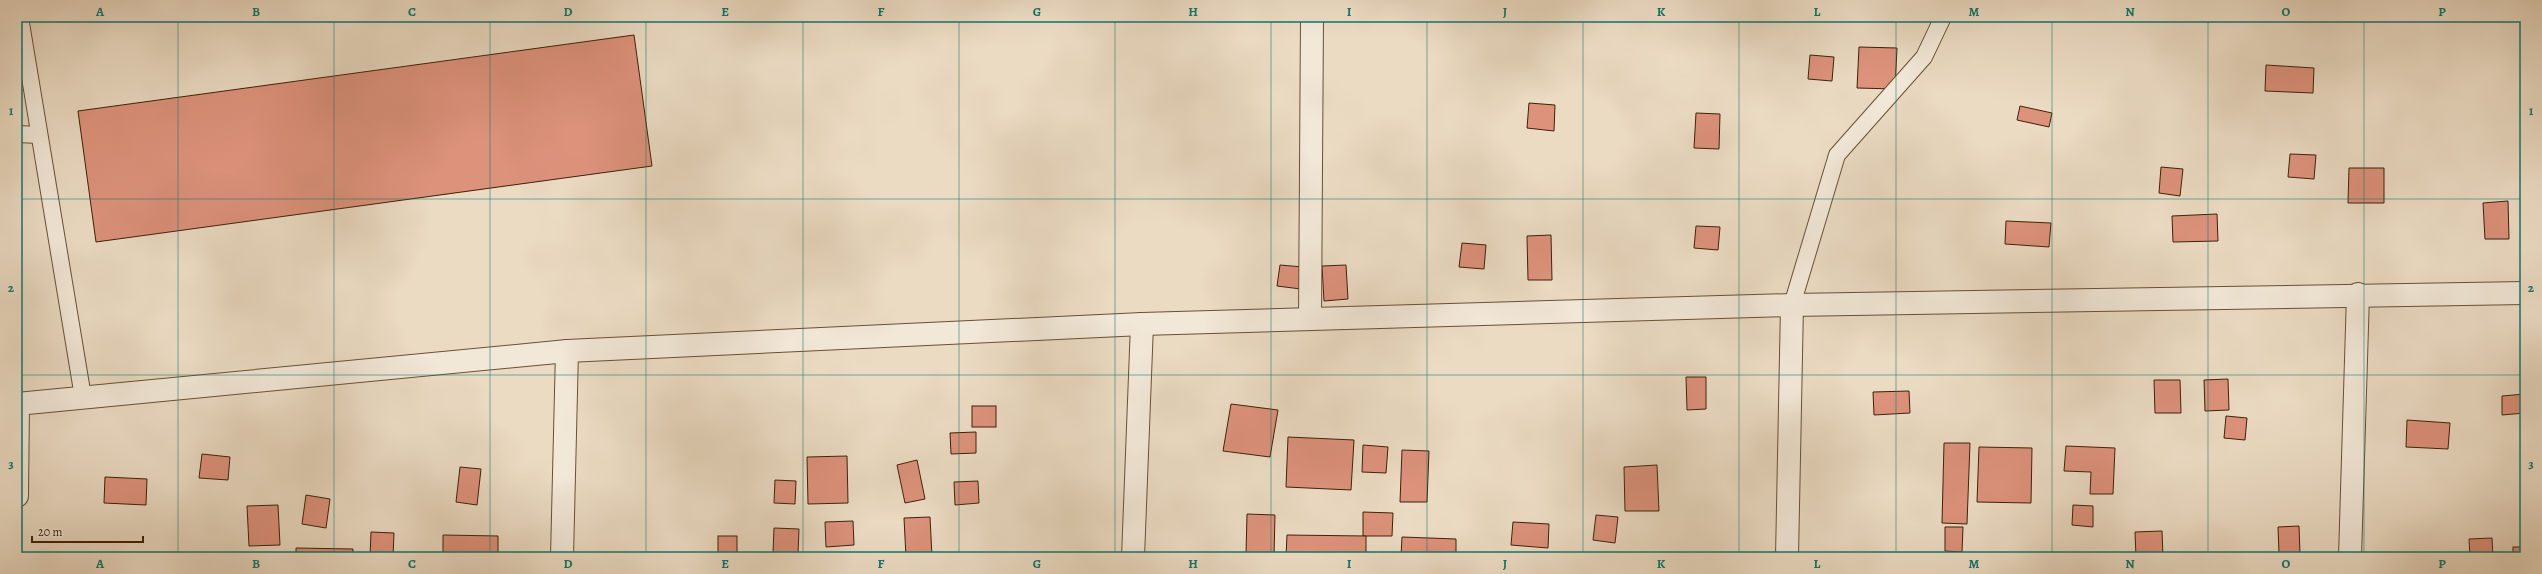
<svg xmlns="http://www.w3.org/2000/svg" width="2542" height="574" viewBox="0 0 2542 574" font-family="Alegreya,serif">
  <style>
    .building { fill: #dd927c; stroke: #3e2105 }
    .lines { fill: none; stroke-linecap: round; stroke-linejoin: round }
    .service-casing { stroke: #695034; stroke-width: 18 }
    .minor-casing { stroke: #695034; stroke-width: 24 }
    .service { stroke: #f2e8d8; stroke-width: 16 }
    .minor { stroke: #f2e8d8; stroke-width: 22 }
    .grid { fill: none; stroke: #0f766e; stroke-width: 1; stroke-opacity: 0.55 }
    .neatline { fill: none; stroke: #0f766e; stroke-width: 1.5 }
    .grid-label { font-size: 13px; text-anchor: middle; font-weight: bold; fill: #0f766e }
  </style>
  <rect width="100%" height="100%" fill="#ebdbc3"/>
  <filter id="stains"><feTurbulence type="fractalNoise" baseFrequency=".005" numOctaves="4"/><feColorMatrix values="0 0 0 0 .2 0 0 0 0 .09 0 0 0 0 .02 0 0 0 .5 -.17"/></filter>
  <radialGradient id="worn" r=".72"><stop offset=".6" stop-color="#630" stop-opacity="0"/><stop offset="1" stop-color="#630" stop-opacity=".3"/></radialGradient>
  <g class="building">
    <polygon points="1599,17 1618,17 1618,19 1599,21"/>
    <polygon points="634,35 652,166 96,242 78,111"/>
    <polygon points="1859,47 1897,48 1895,89 1857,88"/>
    <polygon points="1810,55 1834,57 1832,81 1808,79"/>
    <polygon points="2266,65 2314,68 2313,93 2265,91"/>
    <polygon points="1529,103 1555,105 1554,131 1527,128"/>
    <polygon points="2020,106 2052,113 2049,127 2017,120"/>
    <polygon points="1696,113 1720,114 1719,149 1694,148"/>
    <polygon points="2290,154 2316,155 2314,179 2288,177"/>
    <polygon points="2161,167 2183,169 2180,196 2159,193"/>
    <polygon points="2349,168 2384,168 2384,203 2348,203"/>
    <polygon points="2508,201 2509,239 2485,239 2483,203"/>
    <polygon points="2217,214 2218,241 2173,242 2172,216"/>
    <polygon points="2006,221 2051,223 2049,247 2005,244"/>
    <polygon points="1696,226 1720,227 1718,250 1694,248"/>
    <polygon points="1551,235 1552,280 1528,280 1527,236"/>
    <polygon points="1462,243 1486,245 1484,269 1459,267"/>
    <polygon points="1280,265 1303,267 1301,289 1277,286"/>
    <polygon points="1346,265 1348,299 1324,301 1322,266"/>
    <polygon points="1686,377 1706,377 1706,409 1687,410"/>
    <polygon points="2228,379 2229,410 2205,411 2204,380"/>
    <polygon points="2154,380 2180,380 2181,413 2155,413"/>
    <polygon points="1909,391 1910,413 1874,415 1873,392"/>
    <polygon points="2525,394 2525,413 2502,415 2502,396"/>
    <polygon points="1231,404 1278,410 1270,457 1223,451"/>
    <rect x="972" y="406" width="24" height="21"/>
    <polygon points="2226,416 2247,418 2245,440 2224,438"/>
    <polygon points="2407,420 2450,423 2448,449 2406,447"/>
    <polygon points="976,432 976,453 951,454 950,433"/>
    <polygon points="1288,437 1354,440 1351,490 1286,487"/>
    <polygon points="1944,443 1970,443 1967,524 1942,523"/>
    <polygon points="1363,445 1388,447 1386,473 1362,472"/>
    <polygon points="2066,446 2115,448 2113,494 2090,494 2091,472 2064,471"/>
    <polygon points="1979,447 2032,448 2031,503 1977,502"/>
    <polygon points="1402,450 1429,451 1427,502 1400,502"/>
    <polygon points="202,454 230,457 228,480 199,478"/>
    <polygon points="847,456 848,503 808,504 807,457"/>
    <polygon points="917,460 925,499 905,503 897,465"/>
    <polygon points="1657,465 1659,511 1625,511 1624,467"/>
    <polygon points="460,467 481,469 477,505 456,502"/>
    <polygon points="105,477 147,479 146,505 104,503"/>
    <polygon points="775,480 796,481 795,504 774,503"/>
    <polygon points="978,481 979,503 955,505 954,482"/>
    <polygon points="306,495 330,499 326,528 302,524"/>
    <polygon points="278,505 280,545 249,546 247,506"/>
    <polygon points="2073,505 2093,506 2093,527 2072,525"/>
    <polygon points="1363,512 1393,513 1392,536 1363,536"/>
    <polygon points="1247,514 1275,515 1274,556 1246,555"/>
    <polygon points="1596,515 1618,517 1615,543 1593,540"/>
    <polygon points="930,517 932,557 906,557 904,518"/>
    <polygon points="853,521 854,545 826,547 825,522"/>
    <polygon points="1513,522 1549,524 1548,548 1511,545"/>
    <polygon points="2299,526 2300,554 2279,554 2278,527"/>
    <polygon points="1945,527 1963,527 1962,552 1945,551"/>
    <polygon points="774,528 799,529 798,554 773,553"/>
    <polygon points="2162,531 2163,557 2136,557 2135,532"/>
    <polygon points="371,532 394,533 393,557 370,557"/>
    <polygon points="443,535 498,536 498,557 443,557"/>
    <polygon points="1287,535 1366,536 1366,557 1286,557"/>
    <rect x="718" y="536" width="19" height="21"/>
    <polygon points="1402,537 1456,539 1456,557 1401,557"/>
    <polygon points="2492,538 2493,557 2470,557 2469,539"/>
    <rect x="2513" y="547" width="12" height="10"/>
    <polygon points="296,548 353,549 353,557 296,557"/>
  </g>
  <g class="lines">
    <g class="service-casing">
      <g id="service">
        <polyline points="20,17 83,397"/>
        <polyline points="17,134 39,135"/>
        <polyline points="1792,305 1837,155 1924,57 1943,17"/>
      </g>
    </g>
    <g class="minor-casing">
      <g id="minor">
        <polyline points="1310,319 1312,17"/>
        <polyline points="17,404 567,351 1142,324 1792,305 2525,293"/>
        <polyline points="17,496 18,404"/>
        <polyline points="562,557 567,351"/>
        <polyline points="1133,557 1142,324"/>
        <polyline points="1787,557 1792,305"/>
        <polyline points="2350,557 2358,294"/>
      </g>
    </g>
    <use href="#service" class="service"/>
    <use href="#minor" class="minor"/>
  </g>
  <path class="grid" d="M178 17V557M334 17V557M490 17V557M646 17V557M803 17V557M959 17V557M1115 17V557M1271 17V557M1427 17V557M1583 17V557M1739 17V557M1896 17V557M2052 17V557M2208 17V557M2364 17V557M17 199H2525M17 375H2525"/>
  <rect width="2542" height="574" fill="none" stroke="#ebdbc3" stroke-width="44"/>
  <path d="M32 536v6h111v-6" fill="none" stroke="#3e2105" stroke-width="2"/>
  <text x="38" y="536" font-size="12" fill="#3e2105" stroke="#f2e8d8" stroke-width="3" paint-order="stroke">20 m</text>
  <rect x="22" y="22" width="2498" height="530" class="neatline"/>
  <g class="grid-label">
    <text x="100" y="16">A</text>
    <text x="256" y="16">B</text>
    <text x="412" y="16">C</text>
    <text x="568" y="16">D</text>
    <text x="725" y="16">E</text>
    <text x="881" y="16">F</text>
    <text x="1037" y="16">G</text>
    <text x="1193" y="16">H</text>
    <text x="1349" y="16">I</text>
    <text x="1505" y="16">J</text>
    <text x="1661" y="16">K</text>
    <text x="1817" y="16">L</text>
    <text x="1974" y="16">M</text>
    <text x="2130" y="16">N</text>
    <text x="2286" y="16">O</text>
    <text x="2442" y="16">P</text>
    <text x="11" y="115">1</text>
    <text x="2531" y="115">1</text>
    <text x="11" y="292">2</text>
    <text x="2531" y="292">2</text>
    <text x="11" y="468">3</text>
    <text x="2531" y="468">3</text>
    <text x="100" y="568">A</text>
    <text x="256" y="568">B</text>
    <text x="412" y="568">C</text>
    <text x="568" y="568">D</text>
    <text x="725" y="568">E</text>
    <text x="881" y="568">F</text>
    <text x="1037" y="568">G</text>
    <text x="1193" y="568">H</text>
    <text x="1349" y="568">I</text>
    <text x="1505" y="568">J</text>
    <text x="1661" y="568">K</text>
    <text x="1817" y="568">L</text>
    <text x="1974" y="568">M</text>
    <text x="2130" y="568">N</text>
    <text x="2286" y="568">O</text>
    <text x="2442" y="568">P</text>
  </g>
  <rect width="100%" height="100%" filter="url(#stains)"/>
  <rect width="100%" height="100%" fill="url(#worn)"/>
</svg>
